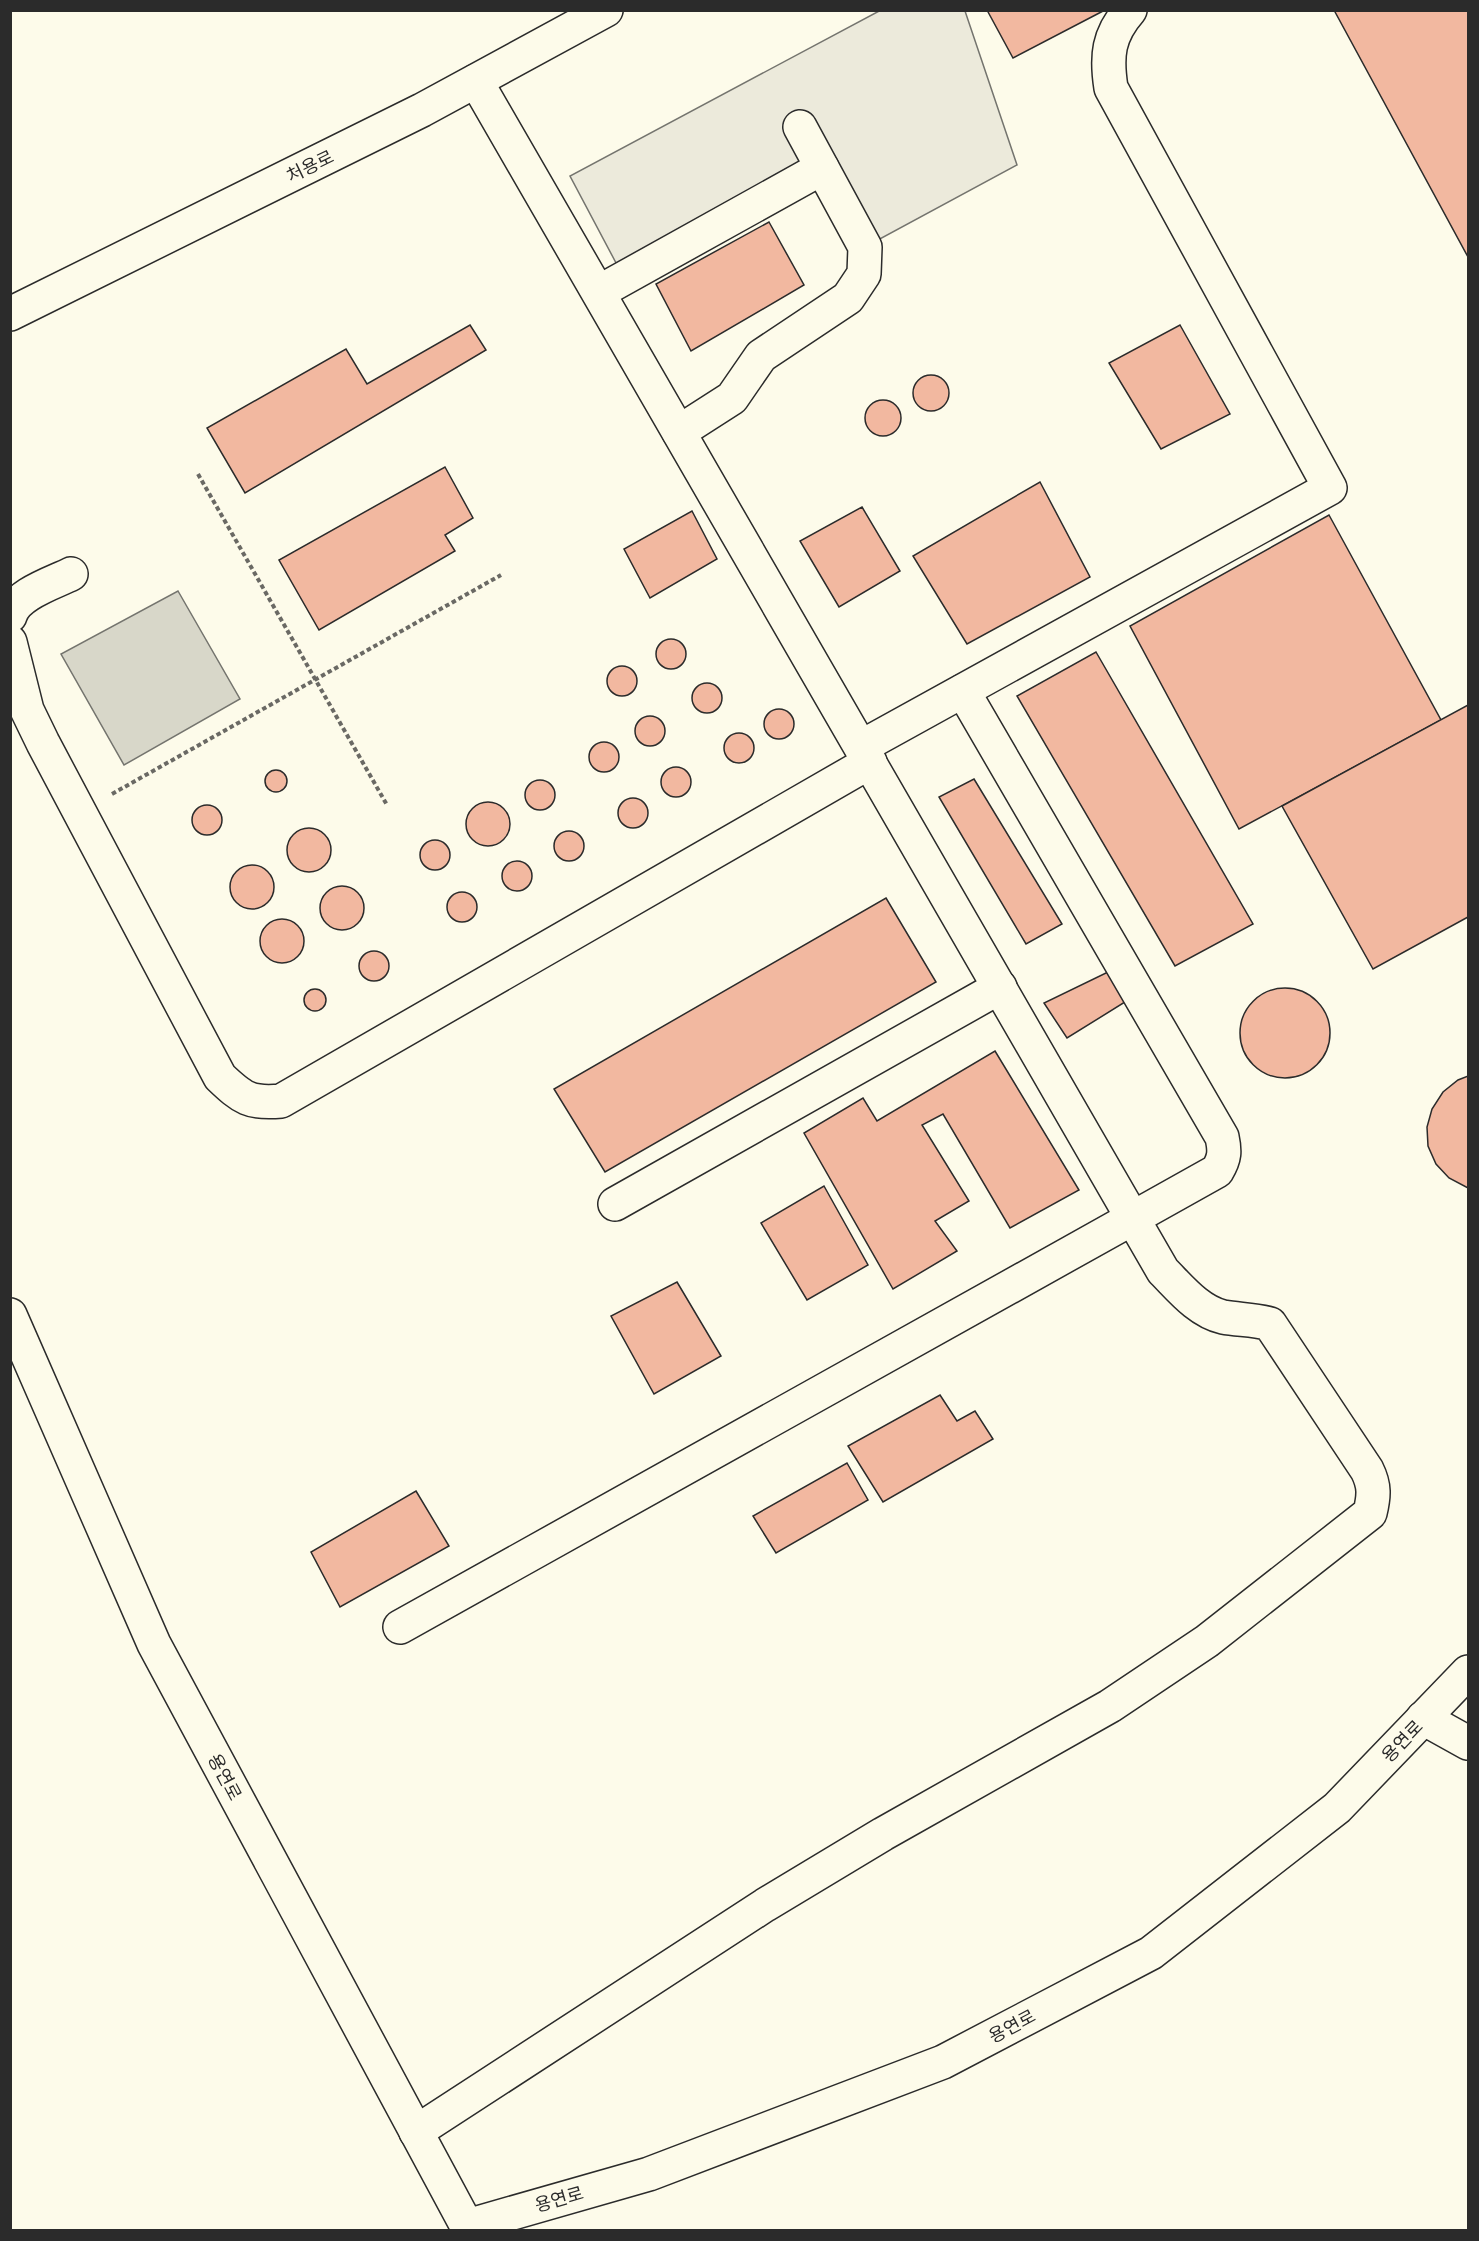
<svg xmlns="http://www.w3.org/2000/svg" width="1479" height="2241" viewBox="0 0 1479 2241" font-family="'DejaVu Sans','Noto Sans KR',sans-serif">
  <style>
    .parking { fill: #eceadb; stroke: #74746e; stroke-width: 1.5 }
    .water { fill: #d8d7c9; stroke: #74746e; stroke-width: 1.5 }
    .building { fill: #f2b8a0; stroke: #2b2b2b; stroke-width: 1.5 }
    .lines { fill: none; stroke-linecap: round; stroke-linejoin: round }
    .minor-casing { stroke: #2b2b2b; stroke-width: 36 }
    .path { stroke: #6a6964; stroke-width: 4; stroke-dasharray: 4.5 3; stroke-linecap: butt }
    .minor { stroke: #fdfbea; stroke-width: 33 }
    .labels { text-anchor: middle; dominant-baseline: central; stroke-width: 4.5; stroke-linejoin: round; paint-order: stroke }
    .street-label { font-size: 18px; fill: #2b2b2b; stroke: #fdfbea }
  </style>
  <rect width="100%" height="100%" fill="#fdfbea"/>
  <polygon class="parking" points="881,10 965,11 1017,165 865,247 822,169 624,278 570,176"/>
  <polygon class="water" points="178,591 240,699 124,765 61,654"/>
  <g class="building">
    <polygon points="987,10 1105,10 1013,58"/>
    <polygon points="1334,10 1468,10 1468,257"/>
    <polygon points="769,222 804,285 691,351 656,284"/>
    <polygon points="470,325 486,350 245,493 207,428 346,349 367,384"/>
    <polygon points="1180,325 1230,414 1161,449 1109,363"/>
    <circle cx="931" cy="393" r="18"/>
    <circle cx="883" cy="418" r="18"/>
    <polygon points="445,467 473,518 445,535 455,551 319,630 279,560"/>
    <polygon points="1040,482 1090,577 967,644 913,556"/>
    <polygon points="862,507 900,571 839,607 800,541"/>
    <polygon points="692,511 717,559 650,598 624,549"/>
    <polygon points="1329,515 1441,720 1239,829 1130,626"/>
    <circle cx="671" cy="654" r="15"/>
    <polygon points="1096,652 1253,924 1175,966 1017,696"/>
    <circle cx="622" cy="681" r="15"/>
    <circle cx="707" cy="698" r="15"/>
    <polygon points="1468,705 1468,917 1373,969 1282,806"/>
    <circle cx="779" cy="724" r="15"/>
    <circle cx="650" cy="731" r="15"/>
    <circle cx="739" cy="748" r="15"/>
    <circle cx="604" cy="757" r="15"/>
    <circle cx="676" cy="782" r="15"/>
    <circle cx="276" cy="781" r="11"/>
    <polygon points="974,779 1062,924 1026,944 939,797"/>
    <circle cx="540" cy="795" r="15"/>
    <circle cx="633" cy="813" r="15"/>
    <circle cx="488" cy="824" r="22"/>
    <circle cx="207" cy="820" r="15"/>
    <circle cx="309" cy="850" r="22"/>
    <circle cx="569" cy="846" r="15"/>
    <circle cx="435" cy="855" r="15"/>
    <circle cx="517" cy="876" r="15"/>
    <circle cx="252" cy="887" r="22"/>
    <circle cx="342" cy="908" r="22"/>
    <circle cx="462" cy="907" r="15"/>
    <polygon points="886,898 936,982 605,1172 554,1089"/>
    <circle cx="282" cy="941" r="22"/>
    <circle cx="374" cy="966" r="15"/>
    <polygon points="1108,972 1125,1002 1067,1038 1044,1003"/>
    <circle cx="1285" cy="1033" r="45"/>
    <circle cx="315" cy="1000" r="11"/>
    <polygon points="995,1051 1079,1190 1010,1228 943,1114 922,1125 969,1201 935,1221 957,1251 893,1289 804,1133 863,1098 877,1121"/>
    <polygon points="1468,1076 1468,1188 1449,1178 1436,1164 1428,1146 1427,1127 1432,1109 1443,1092 1458,1080"/>
    <polygon points="824,1186 868,1265 807,1300 761,1223"/>
    <polygon points="677,1282 721,1356 654,1394 611,1316"/>
    <polygon points="940,1395 957,1421 975,1411 993,1439 883,1502 848,1446"/>
    <polygon points="847,1463 868,1500 776,1553 753,1516"/>
    <polygon points="416,1491 449,1546 340,1607 311,1552"/>
  </g>
  <g class="lines">
    <g class="minor-casing">
      <g id="minor">
        <polyline points="599,292 822,168"/>
        <polyline points="10,314 422,110 606,10"/>
        <polyline points="679,432 732,398 761,356 848,298 864,274 865,247 800,127"/>
        <path d="M10 616C16 594 53 583 71 574"/>
        <path d="M10 642 27 710 43 743 220 1077C242 1098 250 1104 281 1101L870 762"/>
        <path d="M861 747 1330 488 1111 88C1106 56 1108 35 1130 10"/>
        <polyline points="615,1204 1000,987"/>
        <polyline points="10,1315 154,1644 469,2230"/>
        <path d="M400 1627 1133 1218 1217 1171C1225 1158 1225 1151 1222 1137L963 691"/>
        <polyline points="1423,1718 1468,1743"/>
        <path d="M416 2132 765 1905 883 1834 1110 1706 1207 1641 1370 1513C1374 1496 1375 1486 1367 1470L1270 1324C1254 1319 1239 1320 1223 1317 1198 1311 1180 1288 1163 1271L476 81"/>
        <polyline points="467,2226 649,2174 943,2062 1151,1953 1337,1808 1468,1672"/>
      </g>
    </g>
    <g class="path">
      <polyline points="198,474 387,805"/>
      <polyline points="112,794 501,575"/>
    </g>
    <use href="#minor" class="minor"/>
  </g>
  <g class="labels">
    <g class="street-label">
      <text transform="translate(310 166) rotate(-26)">처용로</text>
      <text transform="translate(1402 1741) rotate(-46)">용연로</text>
      <text transform="translate(225 1777) rotate(62)">용연로</text>
      <text transform="translate(1012 2026) rotate(-28)">용연로</text>
      <text transform="translate(559 2199) rotate(-16)">용연로</text>
    </g>
  </g>
  <rect width="1479" height="2241" fill="none" stroke="#2b2b2b" stroke-width="24"/>
</svg>
